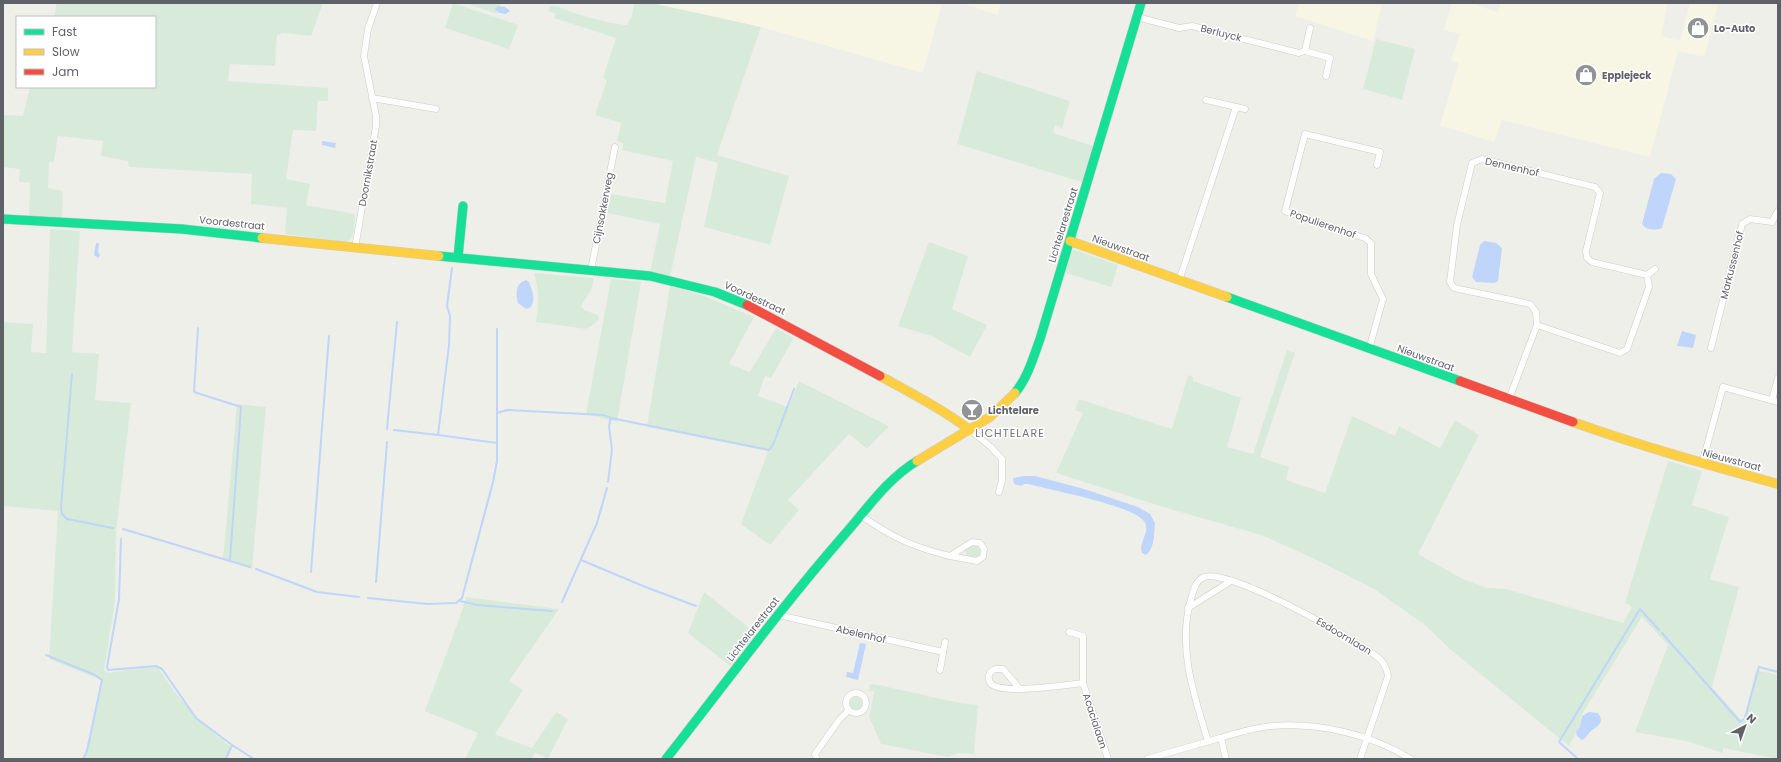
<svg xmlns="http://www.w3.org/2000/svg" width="1781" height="762" viewBox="0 0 1781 762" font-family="Poppins,sans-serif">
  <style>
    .commercial { fill: #f7f6e4 }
    .green { fill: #d8ebda }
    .water { fill: #bfd5f9 }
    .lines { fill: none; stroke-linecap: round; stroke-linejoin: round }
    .stream { stroke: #bfd5f9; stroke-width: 2 }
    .street-casing { stroke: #cbccca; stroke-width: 7 }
    .fast-casing { stroke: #cccccb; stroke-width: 10 }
    .slow-casing { stroke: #cccccb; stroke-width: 10 }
    .jam-casing { stroke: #cccccb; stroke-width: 10 }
    .street { stroke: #fdfdfc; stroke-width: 6 }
    .fast { stroke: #16e098; stroke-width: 9 }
    .slow { stroke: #ffcf43; stroke-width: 9 }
    .jam { stroke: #f24e42; stroke-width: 9 }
    .labels { text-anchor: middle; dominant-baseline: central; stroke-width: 3; stroke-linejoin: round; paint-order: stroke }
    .poi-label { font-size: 10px; font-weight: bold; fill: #5f6168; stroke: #fff; text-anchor: start }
    .street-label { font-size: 10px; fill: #5f6168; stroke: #fff }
    .neighbourhood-label { font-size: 11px; letter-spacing: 1px; fill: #70737a; stroke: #fff }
  </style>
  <rect width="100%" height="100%" fill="#efefea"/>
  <g class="commercial">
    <polygon points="651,3 942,3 923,73 761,27"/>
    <polygon points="962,3 1001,3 997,15"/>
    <polygon points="1299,3 1382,3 1373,41 1295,16"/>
    <polygon points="1452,3 1478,3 1477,6 1498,12 1501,3 1668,3 1661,36 1680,41 1690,3 1718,3 1705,55 1700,56 1678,51 1650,157 1502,120 1494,142 1440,125 1459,63 1451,60 1460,34 1444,30"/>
  </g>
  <g class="green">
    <path d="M57 3H323L311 36 284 33 277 35 275 66 230 64 228 81 328 88V101H318L316 131 293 130 286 179 310 184 306 205 355 214C354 224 356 239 345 242L285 234 287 208 251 204 252 174 129 167 128 161 101 156 103 141 58 136 54 162H49L48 188 63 191 62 218 29 217 30 183 19 182 20 169 3 167V115L23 116 30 87H155V17H54Z"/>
    <polygon points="453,3 518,25 509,49 445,28"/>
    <polygon points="465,3 501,3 497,14"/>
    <path d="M634 3H651L761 27 717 155 789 176 770 245 704 227 718 163 696 157 670 277 650 273 660 224 607 213 611 194 665 203 673 161 622 150 623 143 617 141 621 123 595 115 607 80 603 78 616 38 554 18 556 14 548 11 550 6C558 5 563 9 571 12 588 17 608 24 627 25L632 16Z"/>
    <polygon points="1376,39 1415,49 1402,100 1363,89"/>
    <polygon points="977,71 1070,101 1062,128 1055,125 1053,133 1093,146 1082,182 957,144"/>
    <polygon points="50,229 80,231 72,352 99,354 95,400 131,403 116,532 115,602 104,670 109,673 145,667 158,668 178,696 202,723 232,748 227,759 84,759 91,734 101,680 49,659 58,511 3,506 3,322 33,324 31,352 46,353"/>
    <polygon points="929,242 968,256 952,309 987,325 970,357 931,336 898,326"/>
    <polygon points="1072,250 1075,250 1118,265 1111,287 1063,272"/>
    <path d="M534 273 594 278 591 290 581 306 584 310 598 315 599 319 594 324 586 329 536 322C539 304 539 290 534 273Z"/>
    <polygon points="611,279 641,282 617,422 586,414"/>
    <polygon points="670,286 704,296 754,317 729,364 750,372 776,328 794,338 771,378 765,376 758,396 788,407 799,381 889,426 867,449 849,434 788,500 799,510 770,545 741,524 768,451 647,427"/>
    <polygon points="1287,350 1295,353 1260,457 1289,467 1286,480 1325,493 1352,416 1395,436 1399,426 1440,448 1455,420 1479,435 1418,554 1461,578 1487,588 1506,589 1623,623 1632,607 1625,603 1668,461 1702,471 1692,505 1729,517 1710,579 1739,587 1712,687 1743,722 1756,670 1778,675 1778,759 1723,748 1723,753 1686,741 1635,732 1668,645 1642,617 1581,716 1580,725 1569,746 1451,650 1425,625 1374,589 1323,563 1264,536 1163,507 1056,473 1083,413 1075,410 1079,399 1172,429 1188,375 1193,377 1193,381 1241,398 1227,447 1253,454"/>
    <polygon points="237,404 266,407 252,569 223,559"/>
    <polygon points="973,544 978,545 981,550 981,553 976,557 967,556 965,551"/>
    <polygon points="704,592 757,634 732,667 688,633"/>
    <polygon points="466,597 559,609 509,681 523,690 495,734 532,748 556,712 568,719 548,759 535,753 532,759 465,759 478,733 425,711 462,611"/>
    <polygon points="874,684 960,703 978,705 974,754 959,753 948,757 881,744 869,717 874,693 873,691 868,691 870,689 869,685"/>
    <circle cx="856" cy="703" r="6"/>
  </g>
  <g class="water">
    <polygon points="497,6 505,7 510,11 506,14 499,13 495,9"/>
    <polygon points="322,141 336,143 335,148 322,145"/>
    <path d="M1661 173 1671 174 1676 179 1662 228C1656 231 1646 230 1642 224L1654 179Z"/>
    <polygon points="1484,241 1496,243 1502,248 1498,281 1494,283 1476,282 1472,277 1480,245"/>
    <polygon points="96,243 99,243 98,251 100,256 98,258 94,255"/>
    <path d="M526 280 529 282C532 290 536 298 531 307L526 309 518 303C516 295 515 283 526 280Z"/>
    <polygon points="1682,331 1696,335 1693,348 1677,346"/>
    <path d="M1024 476H1035L1084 489 1138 507 1150 514 1155 523C1154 533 1155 548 1146 555L1142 553C1138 544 1150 532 1145 523 1138 506 1049 490 1029 484H1024L1021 486 1014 484 1013 478Z"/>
    <polygon points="860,643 866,644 858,680 846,677 847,672 853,673"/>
    <path d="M1589 712 1598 713C1605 722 1598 726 1591 731 1587 734 1587 738 1582 740L1577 736 1576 732 1580 726 1582 716Z"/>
  </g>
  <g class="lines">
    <g class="stream">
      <polyline points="198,328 194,392 241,407 230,560"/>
      <polyline points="72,374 61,507 62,514 67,519 113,528"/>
      <polyline points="497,413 507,410 603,415 611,418 769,450 773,445 794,389"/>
      <polyline points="387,429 397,322"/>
      <polyline points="394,430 438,435"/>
      <polyline points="497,443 497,329"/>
      <polyline points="608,482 612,450 609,426 611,418"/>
      <polyline points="123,529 250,567"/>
      <polyline points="121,539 119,599 107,667 108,670 156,666 162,669 196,718 232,745 226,759"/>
      <polyline points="581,560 643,586 696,606"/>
      <polyline points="256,569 317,592 359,597"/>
      <polyline points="311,572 329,336"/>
      <polyline points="376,582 387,442"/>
      <polyline points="368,598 428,604 456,603 462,598 493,482 497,461 497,443 438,435 449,345 450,316 447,306 452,268"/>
      <polyline points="460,601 477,605 552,611"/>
      <polyline points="562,602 597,523 607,488"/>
      <polyline points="1662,633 1740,722 1745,718 1759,667 1778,672"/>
      <polyline points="46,655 95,675 102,680 87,751 83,759"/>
      <polyline points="232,745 254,759"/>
      <polyline points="1578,759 1559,742 1640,609 1659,630"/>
    </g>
    <g class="street-casing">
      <g id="street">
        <polyline points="1137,17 1179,28 1192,26 1299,53 1305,51 1330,58 1326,76"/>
        <polyline points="1305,51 1310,28"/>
        <polyline points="372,98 436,109"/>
        <polyline points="1206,100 1245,109"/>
        <polyline points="355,248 376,126 376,116 364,56 368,29 377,3"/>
        <polyline points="591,270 615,147"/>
        <polyline points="1647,275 1655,269"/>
        <polyline points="1179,281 1236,107"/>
        <polyline points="1711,348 1742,224 1750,219 1772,222 1778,211"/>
        <polyline points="1369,349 1383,299 1371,274 1371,243 1365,238 1323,225 1285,211 1305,134 1380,152 1377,165"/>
        <polyline points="1509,399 1537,325 1536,312 1530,304 1454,288 1450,282 1457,225 1472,163 1482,159 1595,187 1600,193 1586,251 1587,258 1592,262 1647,275 1649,287 1627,349 1620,353 1537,325"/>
        <polyline points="1772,400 1778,378"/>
        <polyline points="970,430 991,447 1002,459 1002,480 999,492"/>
        <polyline points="1702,464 1723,387 1778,402"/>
        <path d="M860 515C892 537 912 547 950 556L972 542 980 543 984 549 983 557 977 561 950 556"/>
        <polyline points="1188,608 1231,581"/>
        <polyline points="778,615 943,652"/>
        <polyline points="1069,632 1083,636 1083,683 1108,759"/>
        <polyline points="940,670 945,642"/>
        <path d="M1020 689 1003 669H995C988 672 987 678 991 684 1004 695 1065 685 1083 683"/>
        <circle cx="856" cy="703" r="10"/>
        <polyline points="1221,738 1226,759"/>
        <path d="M1208 741C1194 696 1177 646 1191 599 1193 592 1195 582 1202 578 1223 564 1355 639 1376 656 1383 661 1387 668 1388 676L1360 759"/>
        <polyline points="817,759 815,754 839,720 849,710"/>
        <path d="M1147 759C1171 752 1196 745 1220 738 1236 733 1254 728 1271 726 1318 722 1370 734 1411 759"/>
      </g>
    </g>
    <g class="fast-casing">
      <g id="fast">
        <polyline points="3,219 182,229 262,238"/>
        <polyline points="439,256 650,276 715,292 747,305"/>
        <polyline points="458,257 463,206"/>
        <polyline points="1227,297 1460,381"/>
        <path d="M1015 393C1028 377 1033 358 1040 339L1141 3"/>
        <path d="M666 759C725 684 782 606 845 534 867 509 887 479 917 461"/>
      </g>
    </g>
    <g class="slow-casing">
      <g id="slow">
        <polyline points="262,238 439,256"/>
        <polyline points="1070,241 1227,297"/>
        <path d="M880 376C911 393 942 409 970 430"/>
        <path d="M1573 422C1640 446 1709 465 1778 484"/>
        <polyline points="917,461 990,417 1015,393"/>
      </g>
    </g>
    <g class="jam-casing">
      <g id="jam">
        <polyline points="747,305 880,376"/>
        <polyline points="1460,381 1573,422"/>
      </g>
    </g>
    <use href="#street" class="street"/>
    <use href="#fast" class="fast"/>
    <use href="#slow" class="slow"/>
    <use href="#jam" class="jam"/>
  </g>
  <defs>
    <g id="shop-disc" transform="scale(1.15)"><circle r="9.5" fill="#919396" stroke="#fff"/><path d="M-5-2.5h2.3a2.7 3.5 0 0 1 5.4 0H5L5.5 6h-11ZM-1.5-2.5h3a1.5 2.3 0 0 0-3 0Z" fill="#fff"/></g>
    <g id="bar-disc" transform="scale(1.15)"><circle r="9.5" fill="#919396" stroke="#fff"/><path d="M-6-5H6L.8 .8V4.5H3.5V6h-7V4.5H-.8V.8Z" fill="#fff"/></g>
  </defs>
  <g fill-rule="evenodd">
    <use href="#shop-disc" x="1698" y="28"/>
    <use href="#shop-disc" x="1586" y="75"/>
    <use href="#bar-disc" x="972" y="410"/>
  </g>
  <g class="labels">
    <g class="poi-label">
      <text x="1714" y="28">Lo-Auto</text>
      <text x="1602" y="75">Epplejeck</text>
      <text x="988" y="410">Lichtelare</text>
    </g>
    <g class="street-label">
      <text transform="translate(1221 33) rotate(14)">Berluyck</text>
      <text transform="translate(1512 167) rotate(13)">Dennenhof</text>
      <text transform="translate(368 173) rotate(-80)">Doornikstraat</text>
      <text transform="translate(603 208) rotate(-79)">Cijnsakkerweg</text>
      <text transform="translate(232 223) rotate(6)">Voordestraat</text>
      <text transform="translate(1323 224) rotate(19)">Populierenhof</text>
      <text transform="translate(1063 225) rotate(-73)">Lichtelarestraat</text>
      <text transform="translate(1121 248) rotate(20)">Nieuwstraat</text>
      <text transform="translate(1732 265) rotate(-76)">Markussenhof</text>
      <text transform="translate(755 298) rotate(25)">Voordestraat</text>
      <text transform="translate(1426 358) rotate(20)">Nieuwstraat</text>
      <text transform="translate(1732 460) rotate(15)">Nieuwstraat</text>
      <text transform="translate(753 629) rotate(-52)">Lichtelarestraat</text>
      <text transform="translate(861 634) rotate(13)">Abelenhof</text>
      <text transform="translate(1344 636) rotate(31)">Esdoornlaan</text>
      <text transform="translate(1095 721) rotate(72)">Acacialaan</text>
    </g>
    <g class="neighbourhood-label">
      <text x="1010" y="433">LICHTELARE</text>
    </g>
  </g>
  <rect width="1781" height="762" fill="none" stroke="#5f6168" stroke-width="8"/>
  <rect x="16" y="16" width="140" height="72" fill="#ffffff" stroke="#bfc0c3"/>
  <rect x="24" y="29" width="20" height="6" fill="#16e098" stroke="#bfc0c3"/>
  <text x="52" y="36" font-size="12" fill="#5f6168">Fast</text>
  <rect x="24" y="49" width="20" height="6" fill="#ffcf43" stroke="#bfc0c3"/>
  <text x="52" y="56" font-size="12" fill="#5f6168">Slow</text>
  <rect x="24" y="69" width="20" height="6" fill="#f24e42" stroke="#bfc0c3"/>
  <text x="52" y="76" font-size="12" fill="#5f6168">Jam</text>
  <g transform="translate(1745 726) rotate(41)" stroke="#ffffff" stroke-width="3" paint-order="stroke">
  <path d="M0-3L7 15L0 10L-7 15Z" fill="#5f6168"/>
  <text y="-6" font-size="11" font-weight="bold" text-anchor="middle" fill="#5f6168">N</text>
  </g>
</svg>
